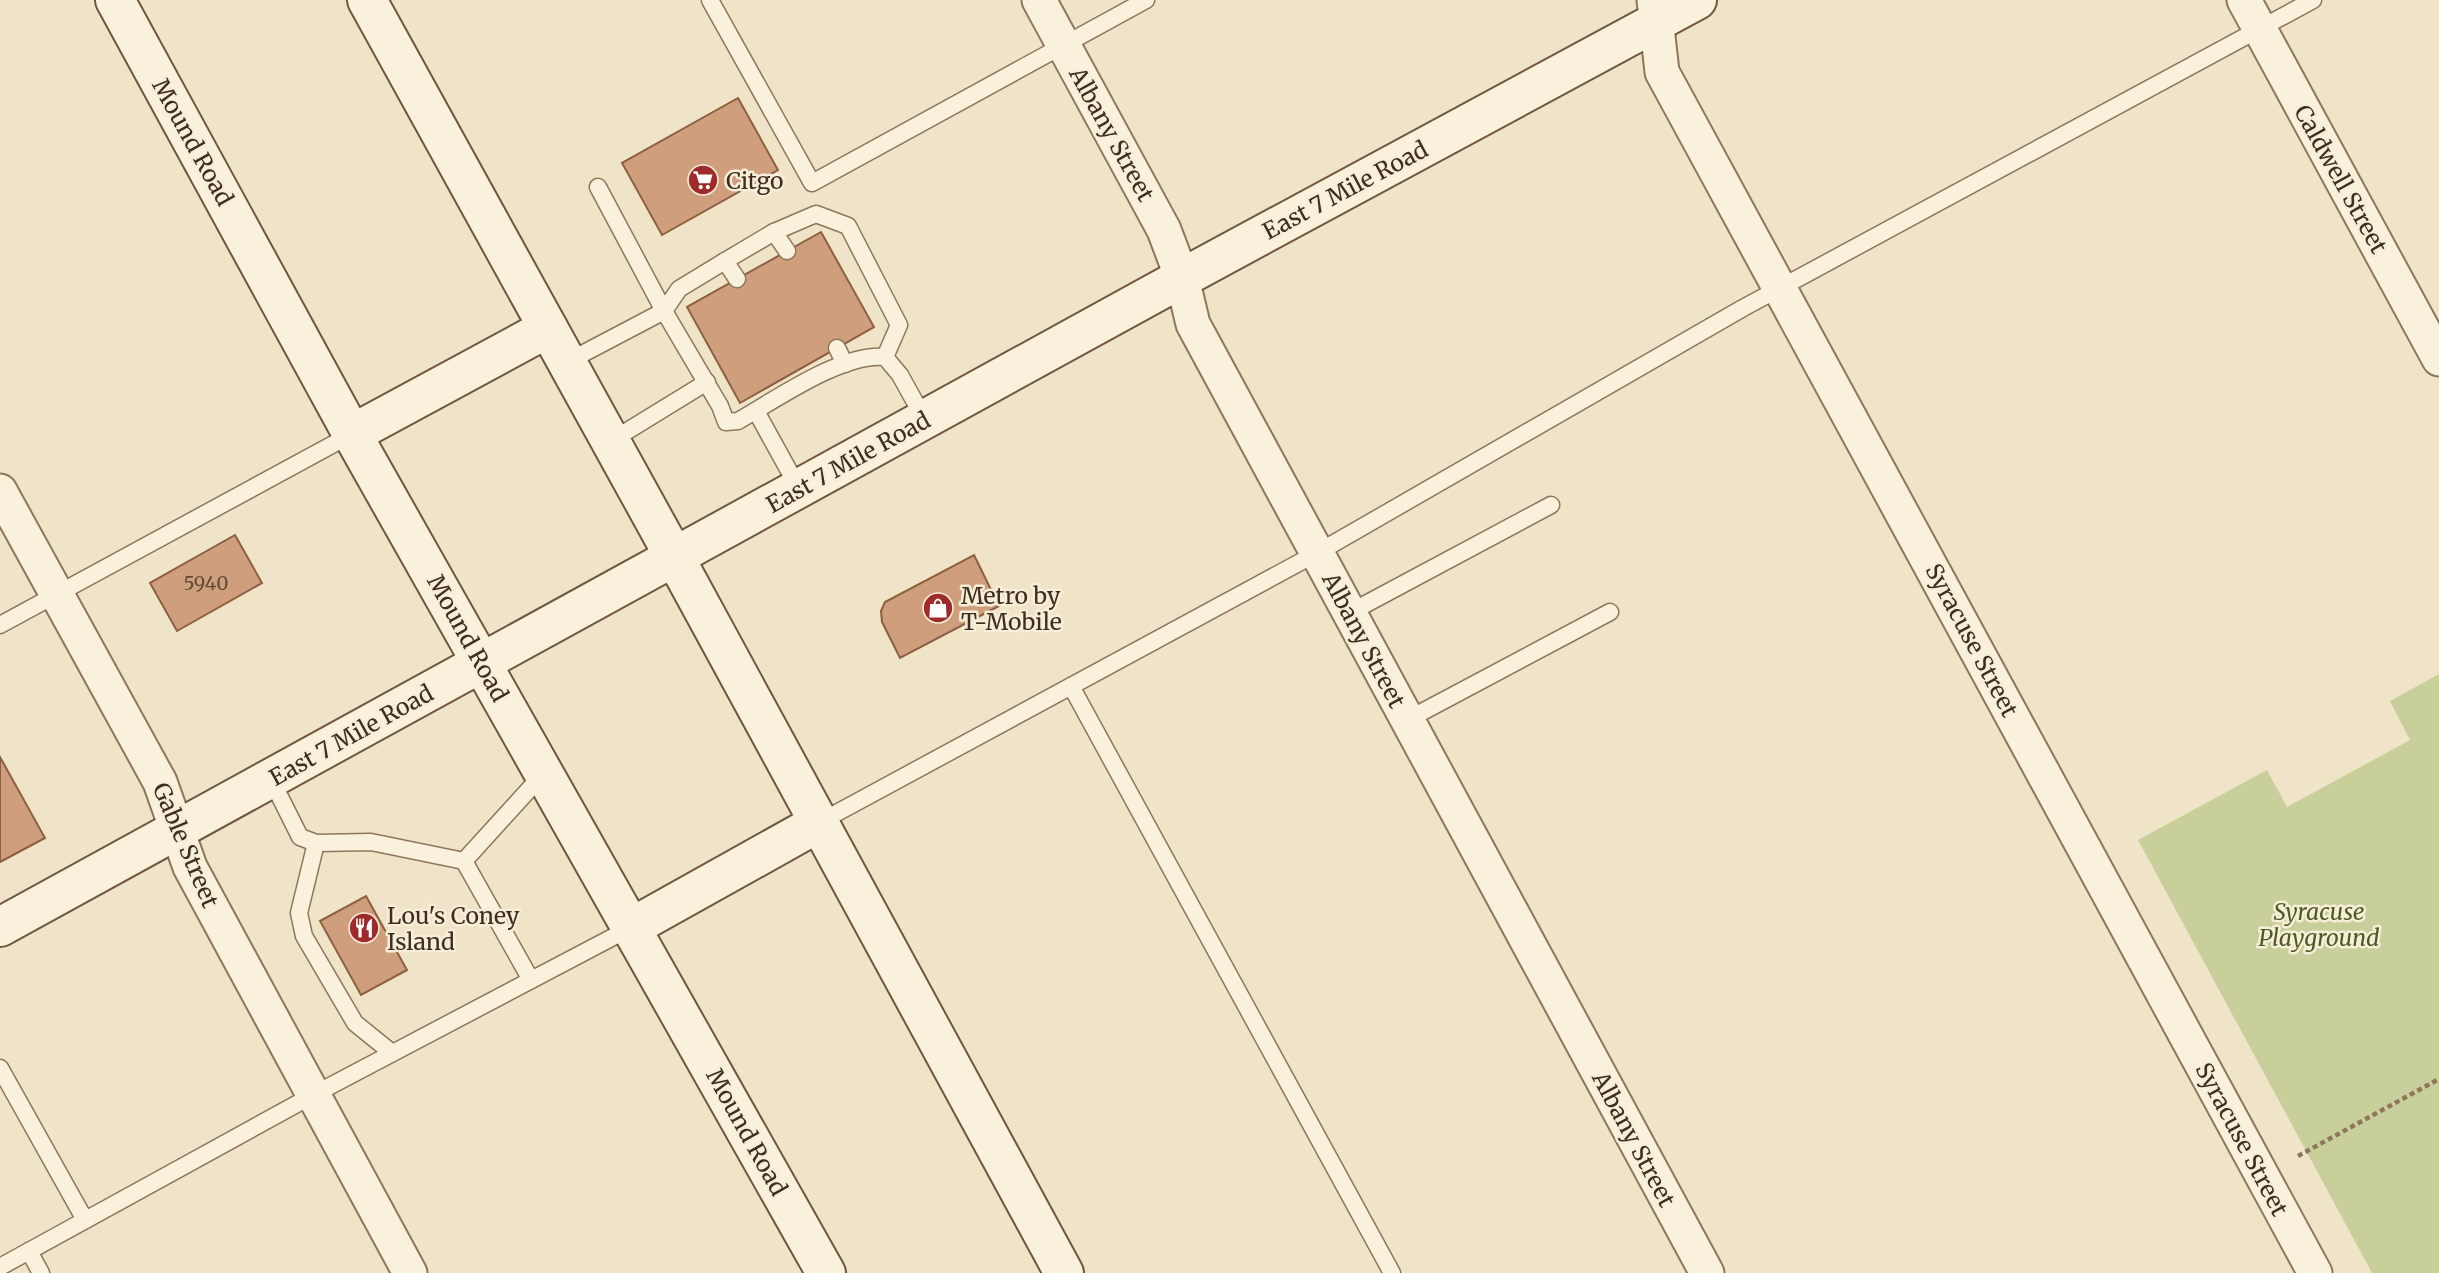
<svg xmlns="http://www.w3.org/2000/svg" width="2439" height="1273" viewBox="0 0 2439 1273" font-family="Merriweather,serif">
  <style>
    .green { fill: #c9cf9b }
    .building { fill: #cf9f7d; stroke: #8d5f41; stroke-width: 2 }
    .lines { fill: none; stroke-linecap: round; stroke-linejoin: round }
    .lane-casing { stroke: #8d765c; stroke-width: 19 }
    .street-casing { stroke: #8d765c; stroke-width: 37 }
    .secondary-casing { stroke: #6f573f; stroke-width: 42 }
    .path { stroke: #8d765c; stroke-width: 4.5; stroke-dasharray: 5 3.5; stroke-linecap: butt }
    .lane { stroke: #faf1dc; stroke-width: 16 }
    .street { stroke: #faf1dc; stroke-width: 33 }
    .secondary { stroke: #faf1dc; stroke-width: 38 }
    .labels { text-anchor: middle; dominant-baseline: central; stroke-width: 5; stroke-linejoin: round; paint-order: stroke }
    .number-label { font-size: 19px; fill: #624a37 }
    .street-label { font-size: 23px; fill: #3d2e20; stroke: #f7eed8 }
    .poi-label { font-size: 23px; fill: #3d2e20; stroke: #f7eed8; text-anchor: start }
    .park-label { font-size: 23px; font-style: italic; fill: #4d5a26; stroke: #f7eed8 }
  </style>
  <rect width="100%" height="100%" fill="#f0e4c8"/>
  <polygon class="green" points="2439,674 2439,1273 2372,1273 2138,840 2267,770 2287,807 2410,740 2390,701"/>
  <g class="building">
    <polygon points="738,98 778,170 662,235 622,163"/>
    <polygon points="821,232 874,327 740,403 687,307"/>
    <polygon points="235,535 262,583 177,631 150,583"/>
    <polygon points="974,555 999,606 900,658 882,622 881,611 885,602"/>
    <polygon points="0,757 45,838 0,862"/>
    <polygon points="366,896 407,970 361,995 320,921"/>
  </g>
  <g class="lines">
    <g class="lane-casing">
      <g id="lane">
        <polyline points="710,0 812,183 1146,0"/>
        <path d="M598 187 664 311 720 406 726 422 738 421C775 400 843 352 885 357L900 375 925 420"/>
        <polyline points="774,232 787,251"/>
        <polyline points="725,261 737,279"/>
        <polyline points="837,348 845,364"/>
        <polyline points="567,362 664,311 679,289 725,261 774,232 816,214 848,226 899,325 885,357"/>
        <polyline points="756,411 799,489"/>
        <polyline points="611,441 707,382"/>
        <polyline points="1349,613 1551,505"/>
        <polyline points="0,625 352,434"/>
        <polyline points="1071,686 1392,1273"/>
        <polyline points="1407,720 1610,612"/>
        <polyline points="271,779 300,837 316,843 371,842 464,861"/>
        <polyline points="820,822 1317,553 1743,308 2313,0"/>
        <polyline points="316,843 299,913 304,936 355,1023 392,1053"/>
        <polyline points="531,980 464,861 543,774"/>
        <polyline points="0,1068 85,1220"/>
        <polyline points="29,1251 41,1273"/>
        <polyline points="0,1267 313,1095 632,927"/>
      </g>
    </g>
    <g class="street-casing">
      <g id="street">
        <polyline points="1039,0 1164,230 1182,278 1193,324 1707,1273"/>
        <polyline points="1654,0 1662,72 2315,1273"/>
        <polyline points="2244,0 2439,359"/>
        <polyline points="0,491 160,782 190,867 410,1273"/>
      </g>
    </g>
    <g class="secondary-casing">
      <g id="secondary">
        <polyline points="115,0 352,434 826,1273"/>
        <polyline points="367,0 675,558 1064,1273"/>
        <polyline points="352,434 548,328"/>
        <polyline points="0,927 1182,278 1697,0"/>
        <polyline points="632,927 820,822"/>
      </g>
    </g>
    <polyline class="path" points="2298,1156 2439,1079"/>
    <use href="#lane" class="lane"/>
    <use href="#street" class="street"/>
    <use href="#secondary" class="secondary"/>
  </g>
  <defs>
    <g id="supermarket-disc" transform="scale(1.575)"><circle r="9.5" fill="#9e2a2b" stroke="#f7eed8"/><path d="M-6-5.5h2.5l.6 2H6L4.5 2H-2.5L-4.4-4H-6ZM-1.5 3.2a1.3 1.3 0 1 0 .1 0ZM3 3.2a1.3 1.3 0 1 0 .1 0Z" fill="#fff"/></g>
    <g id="shop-disc" transform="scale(1.575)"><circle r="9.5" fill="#9e2a2b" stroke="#f7eed8"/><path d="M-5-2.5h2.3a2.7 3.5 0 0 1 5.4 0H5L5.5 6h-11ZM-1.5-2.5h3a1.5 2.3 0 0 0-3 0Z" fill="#fff"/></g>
    <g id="restaurant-disc" transform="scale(1.575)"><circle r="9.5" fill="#9e2a2b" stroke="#f7eed8"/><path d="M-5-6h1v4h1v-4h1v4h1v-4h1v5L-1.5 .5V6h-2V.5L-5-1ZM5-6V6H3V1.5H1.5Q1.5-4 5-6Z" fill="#fff"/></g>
  </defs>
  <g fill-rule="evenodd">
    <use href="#supermarket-disc" x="703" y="180"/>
    <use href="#shop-disc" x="938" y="608"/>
    <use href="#restaurant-disc" x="364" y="928"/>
  </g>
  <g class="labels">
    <g class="number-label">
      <text x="206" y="583">5940</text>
    </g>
    <g class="street-label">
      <text transform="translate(1112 134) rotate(61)">Albany Street</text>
      <text transform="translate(193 142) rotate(61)">Mound Road</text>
      <text transform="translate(2341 179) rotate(61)">Caldwell Street</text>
      <text transform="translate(1345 190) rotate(-28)">East 7 Mile Road</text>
      <text transform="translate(848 462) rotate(-29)">East 7 Mile Road</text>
      <text transform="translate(468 638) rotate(61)">Mound Road</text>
      <text transform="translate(1364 640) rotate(62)">Albany Street</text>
      <text transform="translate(1972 640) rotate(62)">Syracuse Street</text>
      <text transform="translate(351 735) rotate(-29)">East 7 Mile Road</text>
      <text transform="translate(186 845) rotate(67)">Gable Street</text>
      <text transform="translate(747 1132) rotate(61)">Mound Road</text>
      <text transform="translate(1634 1139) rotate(62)">Albany Street</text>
      <text transform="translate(2242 1139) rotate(62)">Syracuse Street</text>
    </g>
    <g class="poi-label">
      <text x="726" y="180">Citgo</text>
      <text x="961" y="595">Metro by<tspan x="961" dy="26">T-Mobile</tspan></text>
      <text x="387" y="915">Lou's Coney<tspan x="387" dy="26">Island</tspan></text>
    </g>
    <g class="park-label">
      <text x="2319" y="911">Syracuse<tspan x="2319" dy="26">Playground</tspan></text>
    </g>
  </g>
</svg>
